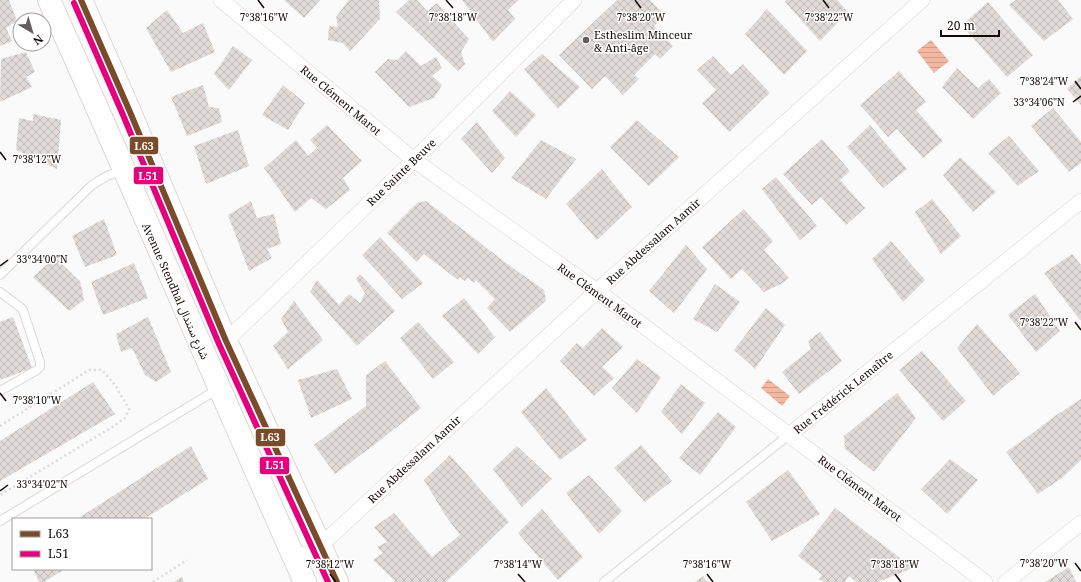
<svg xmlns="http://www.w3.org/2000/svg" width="1081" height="582" viewBox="0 0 1081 582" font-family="'Noto Serif','Noto Sans Arabic',serif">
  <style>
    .water { fill: url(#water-rules) }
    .building { fill: url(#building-cross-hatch) }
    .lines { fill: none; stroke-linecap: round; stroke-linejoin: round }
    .service-casing { stroke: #ddd7d4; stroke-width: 10 }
    .minor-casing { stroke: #ddd7d4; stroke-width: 16 }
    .secondary-casing { stroke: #ddd7d4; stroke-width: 24 }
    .path { stroke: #dbdbdb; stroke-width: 2.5; stroke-dasharray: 2 3; stroke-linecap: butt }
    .service { stroke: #fefefe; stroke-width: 8 }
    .minor { stroke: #fefefe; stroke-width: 15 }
    .secondary { stroke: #fefefe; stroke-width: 22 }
    .bus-1-casing { stroke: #fff; stroke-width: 9 }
    .bus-2-casing { stroke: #fff; stroke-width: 9 }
    .bus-1 { stroke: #7a4b2a; stroke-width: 6 }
    .bus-2 { stroke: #e5007d; stroke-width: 6 }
    .ticks { fill: none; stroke: #130906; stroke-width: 1.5 }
    .poi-dot { fill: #645d5b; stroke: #fff; stroke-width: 1.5 }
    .labels { text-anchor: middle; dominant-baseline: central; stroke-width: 3; stroke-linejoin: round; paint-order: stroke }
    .poi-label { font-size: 11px; fill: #130906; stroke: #fff; text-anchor: start }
    .street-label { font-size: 11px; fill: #130906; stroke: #fff }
    .ticks-label { font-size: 10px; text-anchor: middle; fill: #130906; stroke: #fff; stroke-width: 3; stroke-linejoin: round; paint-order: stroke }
    .line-badge { stroke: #fff; stroke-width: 1.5 }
    .badge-label { font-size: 11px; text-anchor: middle; font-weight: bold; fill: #fff }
  </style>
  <defs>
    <pattern id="water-rules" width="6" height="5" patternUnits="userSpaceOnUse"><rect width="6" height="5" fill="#f2b8a1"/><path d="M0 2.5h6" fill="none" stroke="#cf9d89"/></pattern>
    <pattern id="building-cross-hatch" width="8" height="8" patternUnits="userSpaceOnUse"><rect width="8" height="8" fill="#e0dbd8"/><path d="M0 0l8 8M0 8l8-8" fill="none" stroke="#bfbbb8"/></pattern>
  </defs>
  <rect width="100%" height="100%" fill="#fafafa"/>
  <g class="water">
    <polygon points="931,40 949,61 934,73 917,51"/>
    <polygon points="768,379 790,396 782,406 761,388"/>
  </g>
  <g class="building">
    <polygon points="0,0 9,0 17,21 6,28 12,41 0,46"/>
    <polygon points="284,0 320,0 304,18"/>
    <polygon points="349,0 379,0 380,19 350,51 343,43 328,40 329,26 338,27 336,17"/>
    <polygon points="409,0 417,0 427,11 437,3 469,39 461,52 465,64 458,71 396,12"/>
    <polygon points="462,0 519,0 508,10 515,19 493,42"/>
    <polygon points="617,0 650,0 664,15 654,26 673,46 660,59 655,54 634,75 639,79 623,95 605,76 592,89 559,55"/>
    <polygon points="786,0 837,0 848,12 820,41 785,2"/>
    <polygon points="1016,0 1058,0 1073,19 1044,41 1009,5"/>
    <polygon points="988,2 1033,55 1007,77 962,25"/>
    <polygon points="767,9 807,51 784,75 745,34"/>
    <polygon points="167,10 183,33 203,23 215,52 171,72 146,28"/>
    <polygon points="233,46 252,60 229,90 214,74"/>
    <polygon points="406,51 421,66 436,57 442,68 432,76 442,85 434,98 409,107 375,72 388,59 397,60"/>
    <polygon points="26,52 35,72 26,77 32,87 0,102 1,59"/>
    <polygon points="542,54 580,87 558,109 524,69"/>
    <polygon points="713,56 731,75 743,64 770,93 729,132 702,103 716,90 697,70"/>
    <polygon points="957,68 978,88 989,79 1001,93 973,119 942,87"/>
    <polygon points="899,71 926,102 916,110 943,141 923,158 897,129 888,137 860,105"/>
    <polygon points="1081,76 1081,105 1067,89"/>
    <polygon points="203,85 209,107 219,108 222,122 187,136 171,97"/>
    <polygon points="283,85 305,103 288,130 262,115"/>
    <polygon points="510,91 536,115 516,137 492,111"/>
    <polygon points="1053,108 1081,142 1081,163 1069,172 1031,126"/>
    <polygon points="33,114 61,120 57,169 16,150 19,118 33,121"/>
    <polygon points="637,120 679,157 649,186 610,147"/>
    <polygon points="477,122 505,158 492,173 461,139"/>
    <polygon points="327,125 362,161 343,178 350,190 326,209 311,198 295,212 264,168 296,140 308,156 317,148 310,140"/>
    <polygon points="870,125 907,169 883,188 847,147"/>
    <polygon points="238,130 249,166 206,184 194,146"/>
    <polygon points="1009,136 1039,171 1018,186 988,153"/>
    <polygon points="822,139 850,171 840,180 865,208 846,225 821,197 812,205 783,174"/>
    <polygon points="541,140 576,159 546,199 511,178"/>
    <polygon points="960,157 996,192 973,212 943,175"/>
    <polygon points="602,169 632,207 597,240 566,204"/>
    <polygon points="776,177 817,226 800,240 762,189"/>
    <polygon points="932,199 961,236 941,254 915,212"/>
    <polygon points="251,201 257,218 274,214 281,244 267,249 272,258 249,271 228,215"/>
    <polygon points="426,201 506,263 544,290 546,301 510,332 487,308 495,299 476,280 474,283 468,278 465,281 460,277 458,280 424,254 417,262 387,233 417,203"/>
    <polygon points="744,209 773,241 764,250 789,278 783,283 764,292 742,269 731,279 702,247"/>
    <polygon points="104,219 117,255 85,267 72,236"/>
    <polygon points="380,237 423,283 402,299 362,255"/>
    <polygon points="891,241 925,280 903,302 872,259"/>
    <polygon points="686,245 707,269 674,313 649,291"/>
    <polygon points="1072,254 1081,265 1081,319 1080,320 1044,273"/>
    <polygon points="55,257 80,281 84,300 69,311 33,277"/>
    <polygon points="134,263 148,298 103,315 91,282"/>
    <polygon points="360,274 395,311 357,346 310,292 317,280 339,305 349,294 360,303 365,293 356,279"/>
    <polygon points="715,284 740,302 717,332 693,319"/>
    <polygon points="1035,294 1060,331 1036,352 1008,315"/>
    <polygon points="464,298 495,337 478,354 442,316"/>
    <polygon points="294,301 323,340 288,369 273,346 288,332 281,319"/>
    <polygon points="766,308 785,325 755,369 734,350"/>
    <polygon points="13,317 32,368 0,380 0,322"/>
    <polygon points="148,317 171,372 156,382 145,375 132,348 121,352 116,334"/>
    <polygon points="418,322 454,362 433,379 400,338"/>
    <polygon points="977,324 1020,373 993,396 957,348"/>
    <polygon points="602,328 623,347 602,367 614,378 594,396 560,361 577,343 583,348"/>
    <polygon points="820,332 842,361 799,394 782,372 811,349 808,341"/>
    <polygon points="922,351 966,401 943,421 899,370"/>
    <polygon points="637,359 661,377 637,413 612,388"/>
    <polygon points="385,361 421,408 374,445 335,474 314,445 366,406 366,375"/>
    <polygon points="337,369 352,399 311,418 298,380"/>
    <polygon points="93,382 115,414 0,481 0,441"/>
    <polygon points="681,384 705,403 682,434 661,412"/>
    <polygon points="546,388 587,440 560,460 521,412"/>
    <polygon points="897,393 916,418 874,472 845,449 844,436"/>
    <polygon points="1081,399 1081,460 1062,478 1038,494 1006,452 1026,438 1055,416"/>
    <polygon points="718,412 736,427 700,475 679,458"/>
    <polygon points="641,445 672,481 645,502 614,468"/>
    <polygon points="191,446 208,479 144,519 77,519"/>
    <polygon points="517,446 552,479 522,507 493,469"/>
    <polygon points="450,455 509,522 446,582 393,582 395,581 373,560 383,553 377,547 387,542 374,527 394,513 432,557 460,535 445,515 424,480"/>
    <polygon points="950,459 978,480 947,514 921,489"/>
    <polygon points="788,470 820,514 772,541 746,502"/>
    <polygon points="589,475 622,511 599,534 566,493"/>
    <polygon points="835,508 913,568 878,582 856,582 849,576 845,582 824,582 819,579 822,575 798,556"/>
    <polygon points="542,509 583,557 558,580 518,533"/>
    <polygon points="1069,567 1076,582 1045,582"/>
    <polygon points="33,569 65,569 44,582 39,582"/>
    <polygon points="703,576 707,582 695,582"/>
    <polygon points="182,577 184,582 174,582"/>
  </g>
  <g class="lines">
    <g class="service-casing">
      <g id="service">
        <polyline points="0,275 92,185 107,176 123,170"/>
        <polyline points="0,292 20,307 23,310 40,362 40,367 37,370 0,391"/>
        <polyline points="0,521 218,389"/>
        <polyline points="604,582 789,435"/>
      </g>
    </g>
    <g class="minor-casing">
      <g id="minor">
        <polyline points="221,0 414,160 597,291 985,582"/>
        <polyline points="226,341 414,160 574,0"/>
        <polyline points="789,435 1081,201"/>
        <polyline points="295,560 320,546 597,291 922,0"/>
        <polyline points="1006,582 1081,523"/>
      </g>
    </g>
    <g class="secondary-casing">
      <g id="secondary">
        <path d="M49 0C136 193 218 388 305 582"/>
        <polyline points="81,0 130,112 226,341 337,582"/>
      </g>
    </g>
    <g class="path">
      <polyline points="0,426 89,370 102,370 115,385 129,409 125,418 114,426 0,495"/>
      <polyline points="153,582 187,560"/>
    </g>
    <use href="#service" class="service"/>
    <use href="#minor" class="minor"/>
    <use href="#secondary" class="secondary"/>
    <g class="bus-1-casing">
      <polyline id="bus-1" points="81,0 130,112 226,341 337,582"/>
    </g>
    <g class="bus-2-casing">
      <polyline id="bus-2" points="74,3 123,115 219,344 328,582"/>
    </g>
    <use href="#bus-1" class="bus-1"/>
    <use href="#bus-2" class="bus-2"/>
  </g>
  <path class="ticks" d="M258 0 264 8M446 0 453 8M635 0 641 8M823 0 829 8M1075 81 1081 89M1073 102 1081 96M0 152 6 160M0 266 8 260M1075 322 1081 330M0 393 6 401M0 491 8 485M1075 563 1081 571M330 574 336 582M518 574 525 582M707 574 713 582M895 574 901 582"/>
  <circle class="poi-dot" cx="586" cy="40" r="4"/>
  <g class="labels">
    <g class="poi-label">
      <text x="594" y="34">Estheslim Minceur<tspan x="594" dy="13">&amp; Anti-âge</tspan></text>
    </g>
    <g class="street-label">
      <text transform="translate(341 100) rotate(40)">Rue Clément Marot</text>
      <text transform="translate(401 172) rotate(-44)">Rue Sainte Beuve</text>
      <text transform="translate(653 241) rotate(-42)">Rue Abdessalam Aamir</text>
      <text transform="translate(176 291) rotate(66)">Avenue Stendhal شارع ستندال</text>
      <text transform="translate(600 295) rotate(36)">Rue Clément Marot</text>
      <text transform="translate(843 392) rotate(-39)">Rue Frédérick Lemaître</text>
      <text transform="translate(414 459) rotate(-43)">Rue Abdessalam Aamir</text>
      <text transform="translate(860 488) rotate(37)">Rue Clément Marot</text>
    </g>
  </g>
  <g class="ticks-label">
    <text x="264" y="21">7°38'16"W</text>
    <text x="641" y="21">7°38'20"W</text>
    <text x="829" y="21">7°38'22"W</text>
    <text x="453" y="21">7°38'18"W</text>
    <text x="1044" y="85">7°38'24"W</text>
    <text x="1039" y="106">33°34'06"N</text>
    <text x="37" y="163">7°38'12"W</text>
    <text x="42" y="263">33°34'00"N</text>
    <text x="1044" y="326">7°38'22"W</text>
    <text x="37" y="404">7°38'10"W</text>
    <text x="42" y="488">33°34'02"N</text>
    <text x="1044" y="567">7°38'20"W</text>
    <text x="330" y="568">7°38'12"W</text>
    <text x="518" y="568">7°38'14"W</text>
    <text x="707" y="568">7°38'16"W</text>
    <text x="895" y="568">7°38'18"W</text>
  </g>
  <g class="line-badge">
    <rect x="129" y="136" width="30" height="19" rx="4" fill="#7a4b2a"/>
    <rect x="133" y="166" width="31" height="19" rx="4" fill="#e5007d"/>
    <rect x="255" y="428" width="31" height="19" rx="4" fill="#7a4b2a"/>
    <rect x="259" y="456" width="31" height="19" rx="4" fill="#e5007d"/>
  </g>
  <g class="badge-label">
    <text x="144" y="150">L63</text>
    <text x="148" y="180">L51</text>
    <text x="270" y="441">L63</text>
    <text x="275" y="469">L51</text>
  </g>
  <rect x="12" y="518" width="140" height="52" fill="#ffffff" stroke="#a19d9b"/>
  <rect x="20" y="531" width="20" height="6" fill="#7a4b2a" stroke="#a19d9b"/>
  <text x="48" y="538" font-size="12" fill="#130906">L63</text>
  <rect x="20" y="551" width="20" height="6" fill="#e5007d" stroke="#a19d9b"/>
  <text x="48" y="558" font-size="12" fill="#130906">L51</text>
  <g transform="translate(32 32) rotate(142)"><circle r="19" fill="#ffffff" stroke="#a19d9b"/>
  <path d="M0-3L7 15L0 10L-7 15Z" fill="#645d5b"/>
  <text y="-6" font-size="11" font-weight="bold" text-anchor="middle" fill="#130906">N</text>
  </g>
  <path d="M941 30v6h58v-6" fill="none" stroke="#130906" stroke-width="2"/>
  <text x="947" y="30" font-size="12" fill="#130906" stroke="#ffffff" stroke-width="3" paint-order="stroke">20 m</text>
</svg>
